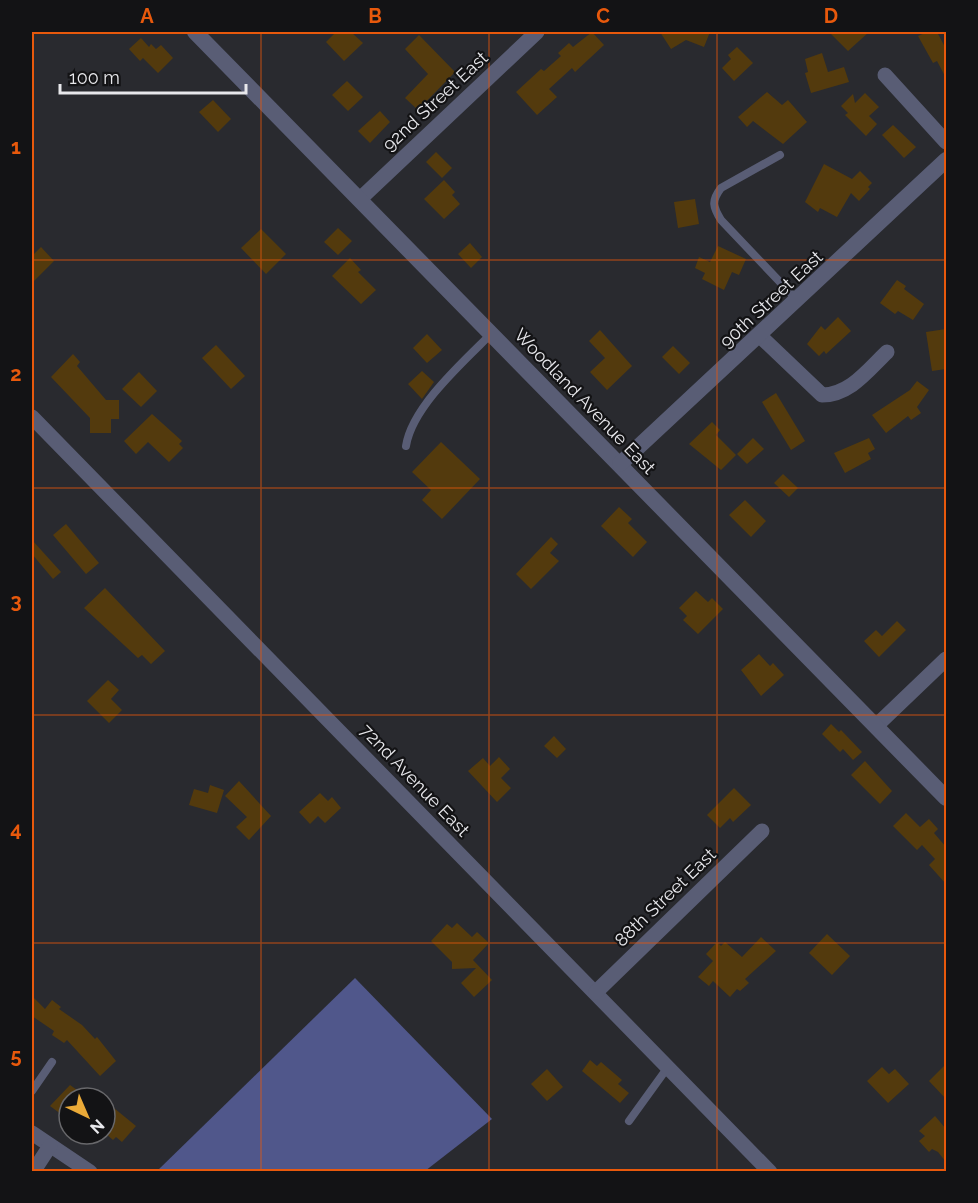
<svg xmlns="http://www.w3.org/2000/svg" width="978" height="1203" viewBox="0 0 978 1203" font-family="Raleway,sans-serif">
  <style>
    .forest { fill: #50578b }
    .building { fill: #533a0d }
    .lines { fill: none; stroke-linecap: round; stroke-linejoin: round }
    .service { stroke: #595d75; stroke-width: 8 }
    .minor { stroke: #595d75; stroke-width: 15 }
    .tertiary { stroke: #595d75; stroke-width: 16 }
    .grid { fill: none; stroke: #e8590c; stroke-width: 1.5; stroke-opacity: 0.55 }
    .labels { text-anchor: middle; dominant-baseline: central; stroke-width: 4.5; stroke-linejoin: round; paint-order: stroke }
    .street-label { font-size: 18px; fill: #e8e8ec; stroke: #131315 }
    .neatline { fill: none; stroke: #e8590c; stroke-width: 2 }
    .grid-label { font-size: 20px; text-anchor: middle; font-weight: bold; fill: #e8590c }
  </style>
  <rect width="100%" height="100%" fill="#292a2f"/>
  <polygon class="forest" points="355,978 492,1119 425,1171 157,1171"/>
  <g class="building">
    <polygon points="336,32 351,32 363,43 344,61 326,42"/>
    <polygon points="592,32 604,45 575,72 572,68 549,89 557,97 537,115 516,92 541,69 544,71 561,56 558,53 569,43 573,47"/>
    <polygon points="660,32 710,32 704,47 686,40 671,49"/>
    <polygon points="829,32 869,32 848,51"/>
    <polygon points="927,32 937,32 946,49 946,78 937,61 933,63 918,36"/>
    <polygon points="419,35 455,72 418,110 405,98 428,74 405,49"/>
    <polygon points="141,38 149,47 151,44 156,49 161,45 173,58 158,73 143,58 140,61 129,49"/>
    <polygon points="737,47 753,63 734,81 722,68 731,59 728,55"/>
    <polygon points="822,53 828,72 844,67 849,82 811,93 805,73 808,72 805,59"/>
    <polygon points="347,81 363,97 348,111 332,95"/>
    <polygon points="767,92 782,105 788,100 807,122 783,144 753,121 747,127 738,117"/>
    <polygon points="865,93 879,107 869,116 877,124 866,136 845,115 848,113 841,106 853,94 855,103"/>
    <polygon points="213,100 231,119 218,132 199,112"/>
    <polygon points="380,111 390,122 370,143 358,131"/>
    <polygon points="893,125 916,147 904,158 882,135"/>
    <polygon points="436,152 452,168 442,178 426,162"/>
    <polygon points="824,164 852,179 860,171 872,183 868,187 870,189 859,201 851,193 837,217 820,208 818,212 805,202"/>
    <polygon points="444,180 455,192 452,195 460,204 444,219 424,199"/>
    <polygon points="695,199 699,224 678,228 674,202"/>
    <polygon points="338,228 352,241 338,255 324,242"/>
    <polygon points="261,229 286,254 266,274 241,248"/>
    <polygon points="470,243 482,257 471,268 458,254"/>
    <polygon points="718,246 746,259 739,275 732,272 724,290 702,279 705,273 695,268 699,257 710,262"/>
    <polygon points="41,247 54,261 32,283 32,256"/>
    <polygon points="350,258 361,270 358,272 376,290 361,304 332,276"/>
    <polygon points="897,280 906,286 904,289 924,304 913,320 898,311 895,314 880,303"/>
    <polygon points="838,317 851,331 826,354 824,351 819,356 807,344 821,326 825,330"/>
    <polygon points="946,329 946,369 932,371 926,332"/>
    <polygon points="600,330 632,366 607,390 590,372 605,358 589,341"/>
    <polygon points="427,334 442,350 427,363 413,348"/>
    <polygon points="216,345 245,376 231,389 202,358"/>
    <polygon points="673,346 690,363 679,374 662,357"/>
    <polygon points="73,354 80,362 77,366 106,400 119,400 119,419 111,419 111,433 90,433 90,418 51,377"/>
    <polygon points="422,371 434,382 422,399 408,384"/>
    <polygon points="139,372 157,391 141,407 122,389"/>
    <polygon points="917,381 929,390 917,407 921,413 911,420 908,416 886,433 872,415 910,390"/>
    <polygon points="776,393 805,441 791,450 762,402"/>
    <polygon points="152,414 182,441 179,444 183,448 169,462 148,442 136,454 124,441"/>
    <polygon points="712,422 720,430 716,435 736,455 721,470 689,444"/>
    <polygon points="753,438 764,449 747,464 737,454"/>
    <polygon points="869,438 875,449 868,453 871,459 845,473 834,453"/>
    <polygon points="441,442 480,479 442,519 422,500 431,490 412,472"/>
    <polygon points="783,474 798,488 789,497 774,483"/>
    <polygon points="745,500 766,521 751,537 729,515"/>
    <polygon points="619,507 632,519 628,523 647,542 633,557 601,526"/>
    <polygon points="66,524 99,563 86,574 53,535"/>
    <polygon points="551,537 558,544 550,553 559,561 531,589 516,574"/>
    <polygon points="32,540 61,572 53,579 32,554"/>
    <polygon points="105,588 165,651 151,664 142,655 138,658 84,608"/>
    <polygon points="696,591 708,602 712,598 723,609 698,634 683,620 687,616 679,608"/>
    <polygon points="897,621 906,630 879,657 864,641 876,630 882,636"/>
    <polygon points="759,654 770,666 773,663 784,675 761,696 741,670"/>
    <polygon points="108,680 119,690 111,699 122,710 109,723 87,701"/>
    <polygon points="831,724 839,732 841,730 862,752 853,760 843,749 840,752 822,734"/>
    <polygon points="554,736 566,749 557,758 544,746"/>
    <polygon points="499,757 510,769 501,778 511,788 497,802 468,771 483,758 490,766"/>
    <polygon points="865,761 892,791 880,804 851,775"/>
    <polygon points="239,781 271,816 249,840 236,827 247,817 225,796"/>
    <polygon points="210,785 224,790 217,813 189,805 194,789 208,793"/>
    <polygon points="734,788 751,805 733,822 730,818 720,828 707,815"/>
    <polygon points="320,793 328,801 332,797 341,808 325,823 318,816 310,824 299,812"/>
    <polygon points="906,813 920,827 929,819 938,829 934,833 946,847 946,884 929,865 935,859 922,845 917,850 893,826"/>
    <polygon points="457,923 472,937 477,932 489,943 473,960 492,980 474,997 461,983 476,968 452,969 452,962 431,941 447,924 452,928"/>
    <polygon points="827,934 850,956 832,975 809,953"/>
    <polygon points="761,937 776,951 745,979 749,983 740,991 737,989 730,997 713,981 709,986 698,977 713,961 706,954 717,942 721,946 725,942 742,957"/>
    <polygon points="32,996 45,1009 52,1000 61,1007 59,1009 82,1025 95,1039 97,1037 116,1061 100,1076 67,1040 64,1043 52,1035 54,1031 32,1016"/>
    <polygon points="590,1060 597,1066 601,1062 622,1080 618,1084 629,1093 620,1103 582,1071"/>
    <polygon points="946,1064 946,1099 929,1081"/>
    <polygon points="882,1067 889,1074 895,1069 909,1084 888,1103 867,1081"/>
    <polygon points="547,1069 563,1087 547,1101 531,1084"/>
    <polygon points="70,1085 88,1098 69,1098 69,1120 50,1106"/>
    <polygon points="109,1104 136,1126 122,1142 116,1137 113,1140 105,1133 105,1109"/>
    <polygon points="935,1116 946,1129 946,1162 938,1152 932,1149 929,1152 919,1141 925,1136 919,1131"/>
  </g>
  <g class="lines">
    <g class="service">
      <path d="M780 155 721 188C711 201 713 207 721 220L797 300"/>
      <path d="M406 446C412 407 463 362 491 334"/>
      <polyline points="32,1091 52,1062"/>
      <polyline points="629,1121 668,1067"/>
    </g>
    <g class="minor">
      <polyline points="885,75 946,142"/>
      <polyline points="360,199 537,32"/>
      <path d="M760 336 822 395C850 395 868 370 887 352"/>
      <polyline points="32,417 770,1172"/>
      <polyline points="876,726 946,659"/>
      <polyline points="596,992 762,831"/>
      <polyline points="32,1133 90,1172"/>
      <polyline points="33,1172 50,1146"/>
    </g>
    <g class="tertiary">
      <polyline points="195,32 946,798"/>
      <polyline points="620,464 946,160"/>
    </g>
  </g>
  <path class="grid" d="M261 32V1172M489 32V1172M717 32V1172M32 260H946M32 488H946M32 715H946M32 943H946"/>
  <g class="labels">
    <g class="street-label">
      <text transform="translate(435 101) rotate(-43)">92nd Street East</text>
      <text transform="translate(771 299) rotate(-43)">90th Street East</text>
      <text transform="translate(585 401) rotate(46)">Woodland Avenue East</text>
      <text transform="translate(415 780) rotate(46)">72nd Avenue East</text>
      <text transform="translate(665 897) rotate(-44)">88th Street East</text>
    </g>
  </g>
  <rect width="978" height="1203" fill="none" stroke="#131315" stroke-width="66"/>
  <g transform="translate(87 1116) rotate(136)"><circle r="28" fill="#131315" stroke="#68686b" stroke-width="1.5"/>
  <path d="M0-4.5L10 22L0 15L-10 22Z" fill="#eaaa38"/>
  <text y="-9" font-size="16" font-weight="bold" text-anchor="middle" fill="#e8e8ec">N</text>
  </g>
  <path d="M60 84v9h186v-9" fill="none" stroke="#e8e8ec" stroke-width="3"/>
  <text x="69" y="84" font-size="18" fill="#e8e8ec" stroke="#131315" stroke-width="4.5" paint-order="stroke">100 m</text>
  <rect x="33" y="33" width="912" height="1137" class="neatline"/>
  <g class="grid-label">
    <text x="147" y="23">A</text>
    <text x="375" y="23">B</text>
    <text x="603" y="23">C</text>
    <text x="831" y="23">D</text>
    <text x="16" y="154">1</text>
    <text x="16" y="381">2</text>
    <text x="16" y="608">3</text>
    <text x="16" y="836">4</text>
    <text x="16" y="1063">5</text>
  </g>
</svg>
